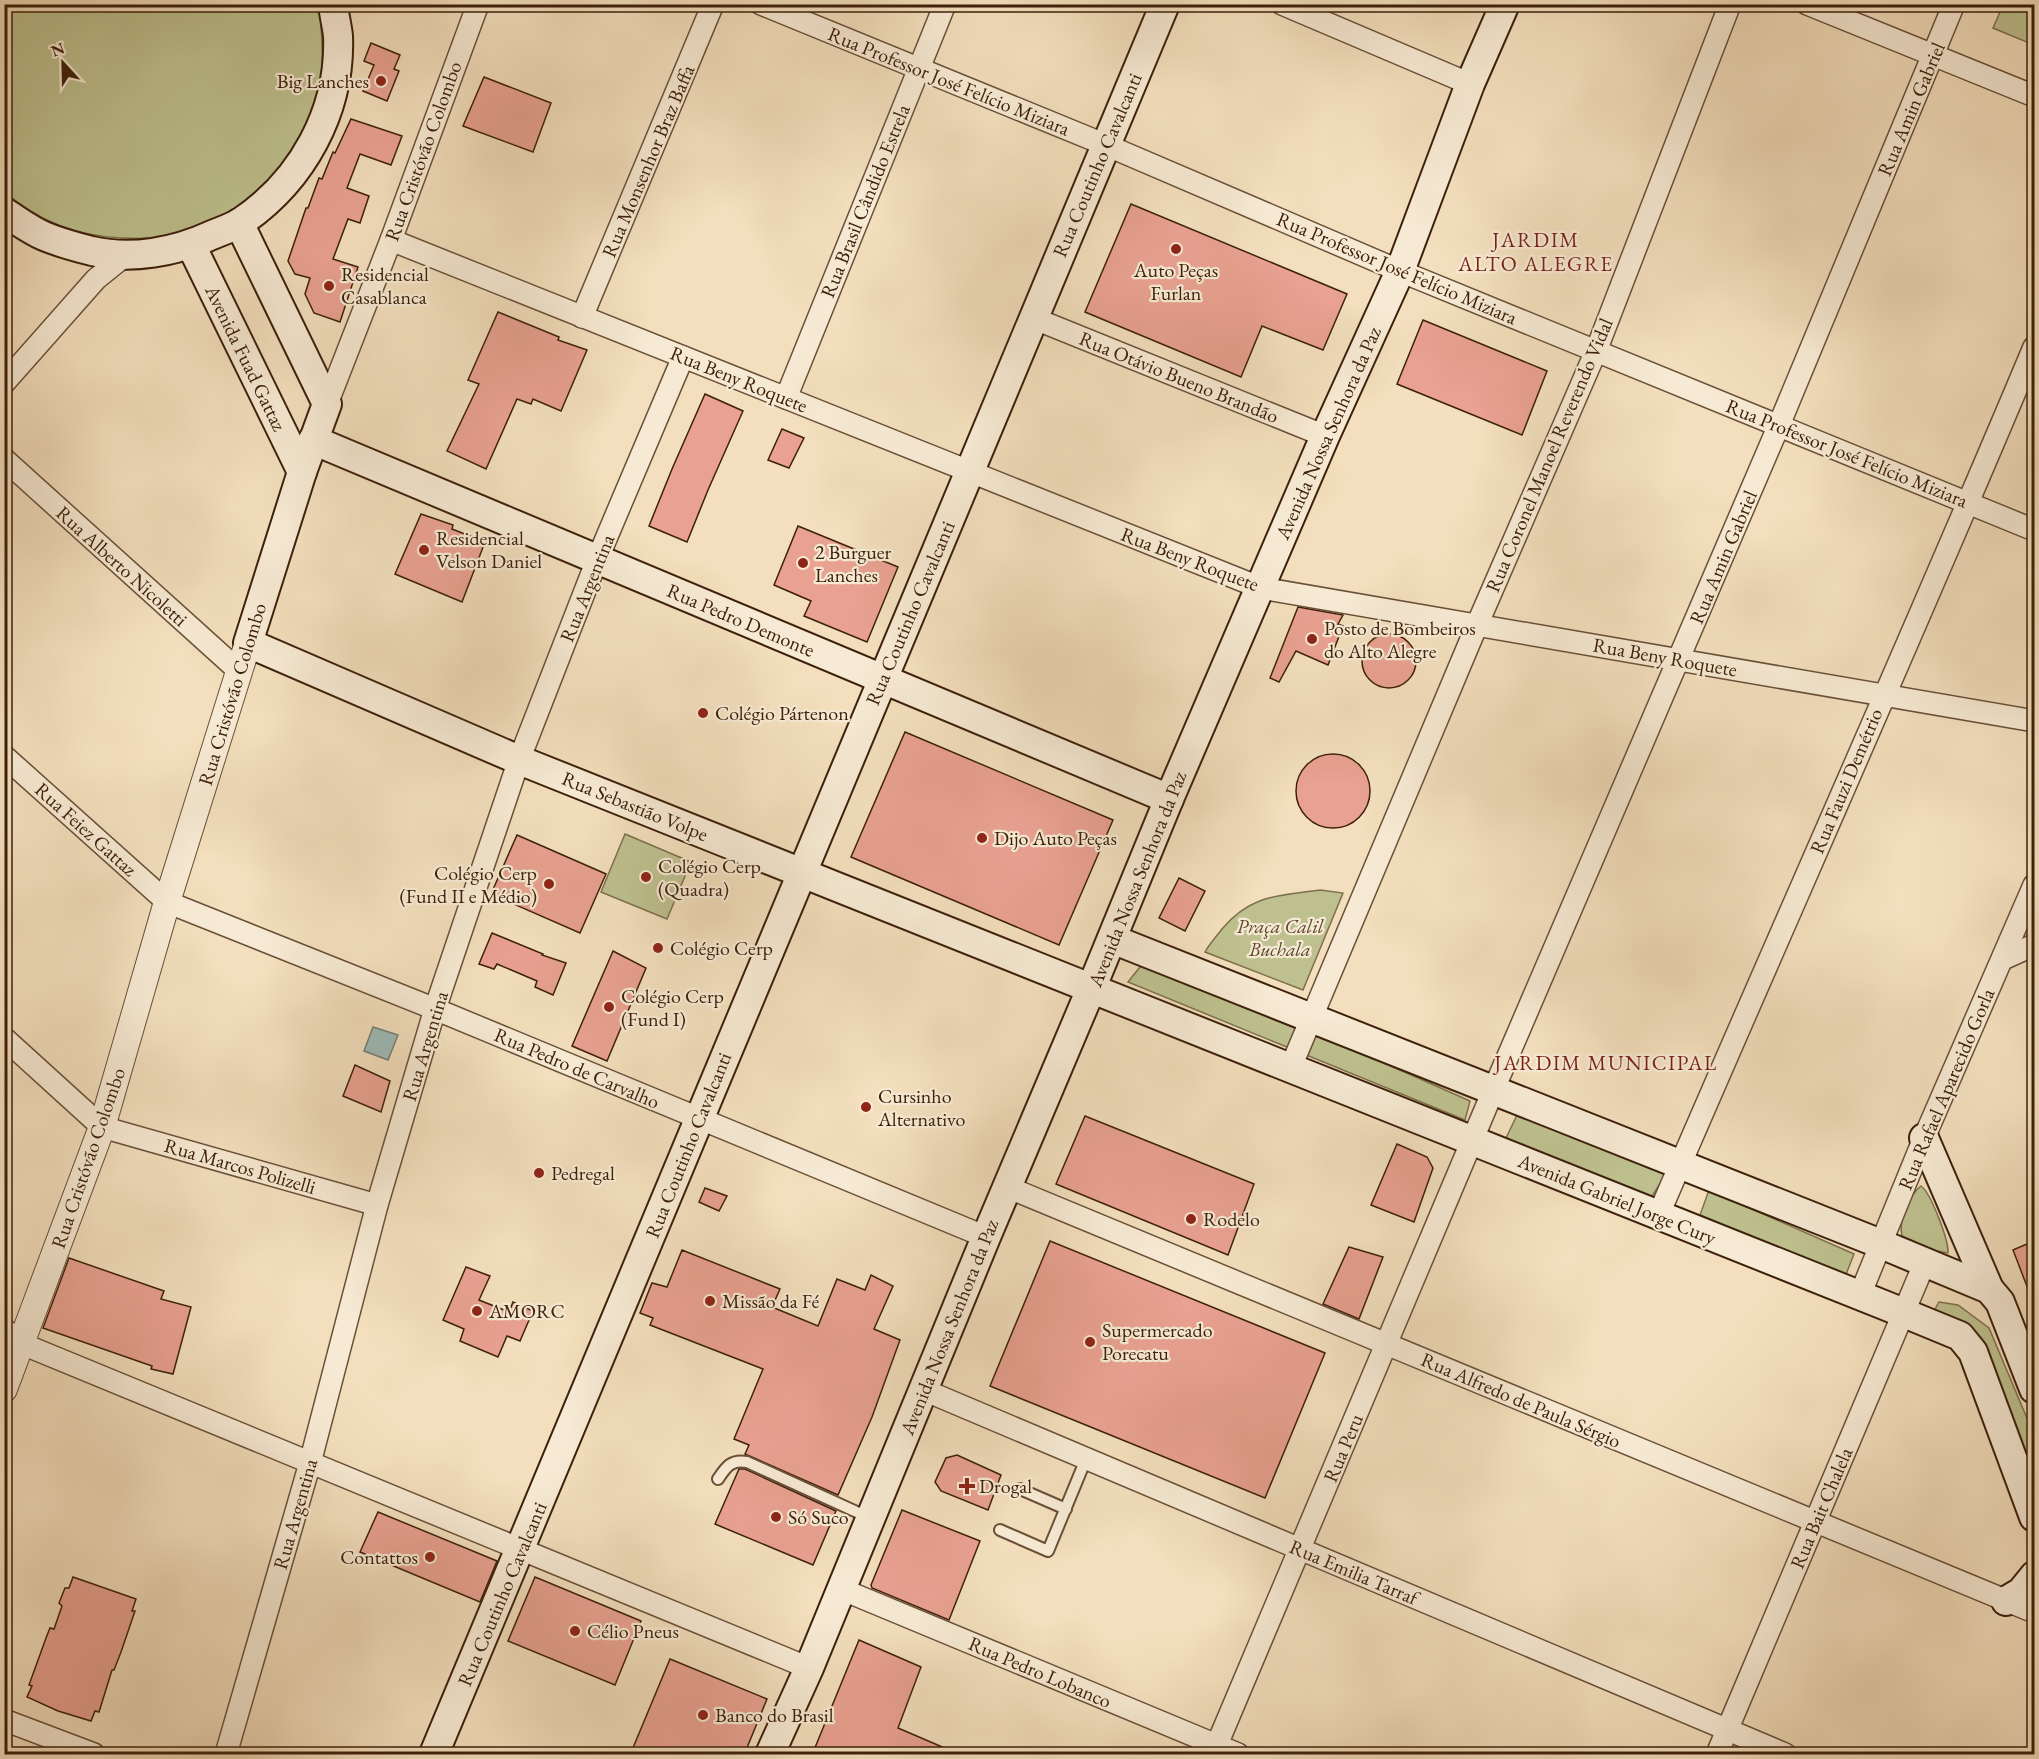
<svg xmlns="http://www.w3.org/2000/svg" width="2039" height="1759" viewBox="0 0 2039 1759" font-family="'EB Garamond',serif">
  <style>
    .green { fill: #bec18f; stroke: #7e704d; stroke-width: 1.5 }
    .water { fill: #9dbbb8; stroke: #777d73; stroke-width: 1.5 }
    .building { fill: #e9a191; stroke: #3d200b; stroke-width: 1.5 }
    .lines { fill: none; stroke-linecap: round; stroke-linejoin: round }
    .service-casing { stroke: #6a5038; stroke-width: 14 }
    .minor-casing { stroke: #6a5038; stroke-width: 24 }
    .tertiary-casing { stroke: #6a5038; stroke-width: 28 }
    .secondary-casing { stroke: #3d200b; stroke-width: 32 }
    .service { stroke: #f7ead4; stroke-width: 10 }
    .minor { stroke: #f7ead4; stroke-width: 21 }
    .tertiary { stroke: #f7ead4; stroke-width: 26 }
    .secondary { stroke: #f7ead4; stroke-width: 28 }
    .poi-dot { fill: #8f2418; stroke: #f7ead4; stroke-width: 2 }
    .labels { text-anchor: middle; dominant-baseline: central; stroke-width: 4.5; stroke-linejoin: round; paint-order: stroke }
    .poi-label { font-size: 20px; fill: #3d200b; stroke: #f7ead4; text-anchor: start }
    .street-label { font-size: 20px; fill: #3d200b; stroke: #f7ead4 }
    .park-label { font-size: 20px; font-style: italic; fill: #5d482c; stroke: #f7ead4 }
    .neighbourhood-label { font-size: 21px; letter-spacing: 1.5px; fill: #7a1f14; stroke: #f7ead4 }
  </style>
  <rect width="100%" height="100%" fill="#f3dfbd"/>
  <filter id="stains"><feTurbulence type="fractalNoise" baseFrequency=".00333" numOctaves="4"/><feColorMatrix values="0 0 0 0 .2 0 0 0 0 .09 0 0 0 0 .02 0 0 0 .5 -.17"/></filter>
  <radialGradient id="worn" r=".72"><stop offset=".6" stop-color="#630" stop-opacity="0"/><stop offset="1" stop-color="#630" stop-opacity=".3"/></radialGradient>
  <g class="green">
    <path d="M4 5H319C322 36 325 64 318 95 305 151 248 215 193 232 171 239 144 239 121 238 78 236 37 221 5 192Z"/>
    <polygon points="2003,5 2034,5 2034,45 1993,28"/>
    <polygon points="625,834 691,862 667,919 601,892"/>
    <path d="M1320 890 1343 893 1303 990 1205 952C1210 943 1216 937 1222 929 1251 894 1279 896 1320 890Z"/>
    <polygon points="1144,962 1305,1028 1470,1101 1465,1120 1128,982"/>
    <polygon points="1518,1113 1666,1174 1651,1198 1506,1138"/>
    <path d="M1921 1186C1931 1193 1949 1241 1948 1253L1936 1251 1902 1236C1898 1222 1909 1195 1921 1186Z"/>
    <polygon points="1709,1190 1854,1254 1845,1277 1700,1215"/>
    <polygon points="1939,1302 1958,1305 1989,1328 2034,1435 2034,1493 1973,1333 1934,1311"/>
  </g>
  <polygon class="water" points="373,1027 398,1035 388,1060 364,1051"/>
  <g class="building">
    <polygon points="371,43 400,55 394,69 399,71 387,101 363,91 374,65 364,61"/>
    <polygon points="484,77 551,103 533,152 463,126"/>
    <polygon points="351,119 402,136 391,165 360,154 347,188 369,196 360,223 348,219 333,259 358,267 340,322 314,313 305,294 310,278 295,274 288,261 306,208 308,208 319,178 322,179 333,152 335,153"/>
    <polygon points="1131,204 1347,294 1323,350 1262,326 1241,377 1085,312"/>
    <polygon points="498,312 559,337 558,340 587,350 561,411 533,399 531,404 517,399 486,469 447,451 479,384 468,380"/>
    <polygon points="1423,320 1547,371 1522,435 1397,384"/>
    <polygon points="705,394 743,411 708,490 687,542 649,526 672,469"/>
    <polygon points="782,429 804,438 789,468 768,460"/>
    <polygon points="421,514 453,525 452,529 485,542 462,602 395,574"/>
    <polygon points="798,526 898,567 867,642 804,616 811,601 774,585"/>
    <polygon points="1298,607 1343,615 1338,624 1343,626 1328,665 1296,651 1279,682 1270,678"/>
    <circle cx="1389" cy="661" r="27"/>
    <polygon points="905,732 1113,820 1059,945 851,857"/>
    <circle cx="1333" cy="791" r="37"/>
    <polygon points="517,835 606,874 580,933 491,894"/>
    <polygon points="1179,878 1205,891 1185,931 1159,918"/>
    <polygon points="492,933 543,954 542,955 566,963 553,995 535,987 537,981 497,964 494,969 479,964"/>
    <polygon points="613,951 646,968 607,1061 572,1046"/>
    <polygon points="355,1065 390,1081 381,1112 343,1096"/>
    <polygon points="1085,1116 1254,1184 1228,1255 1056,1184"/>
    <polygon points="1397,1144 1427,1157 1433,1168 1414,1222 1371,1205"/>
    <polygon points="705,1188 727,1196 719,1211 699,1202"/>
    <polygon points="1050,1241 1325,1353 1265,1498 990,1386"/>
    <polygon points="2034,1241 2034,1302 2033,1302 2013,1250"/>
    <polygon points="1349,1247 1383,1257 1359,1319 1323,1304"/>
    <polygon points="682,1250 780,1289 772,1307 818,1326 837,1279 865,1290 871,1275 893,1286 874,1329 900,1340 872,1417 838,1495 745,1454 749,1445 734,1439 763,1369 650,1325 653,1318 640,1313 652,1283 667,1287"/>
    <polygon points="69,1258 164,1291 161,1299 191,1307 173,1374 151,1369 152,1366 43,1328"/>
    <polygon points="466,1267 490,1276 479,1300 509,1312 513,1302 533,1311 520,1341 507,1336 498,1357 460,1341 464,1329 443,1320"/>
    <polygon points="957,1455 1001,1475 988,1510 941,1491 935,1482 946,1458"/>
    <polygon points="739,1469 745,1469 836,1511 813,1565 715,1524"/>
    <polygon points="902,1510 980,1541 949,1620 872,1588 871,1585"/>
    <polygon points="378,1512 497,1561 480,1602 360,1552"/>
    <polygon points="73,1577 136,1599 132,1611 135,1611 121,1652 114,1670 112,1670 99,1712 95,1711 91,1721 58,1711 27,1697 32,1686 29,1685 46,1638 50,1628 54,1629 62,1606 59,1603 65,1588 69,1588"/>
    <polygon points="535,1577 641,1621 615,1685 508,1641"/>
    <polygon points="859,1640 921,1667 898,1728 961,1755 812,1755"/>
    <polygon points="670,1659 767,1699 744,1755 630,1755"/>
  </g>
  <g class="lines">
    <g class="service-casing">
      <g id="service">
        <path d="M718 1479C726 1467 731 1459 747 1462L870 1518"/>
        <polyline points="1020,1489 1066,1509"/>
        <polyline points="1000,1530 1048,1551 1086,1459"/>
      </g>
    </g>
    <g class="minor-casing">
      <g id="minor">
        <polyline points="761,4 1106,145 1400,271 2034,530"/>
        <polyline points="1282,4 1470,84"/>
        <polyline points="1807,4 2034,96"/>
        <polyline points="391,240 1261,588 2034,721"/>
        <polyline points="582,317 713,4"/>
        <polyline points="1033,318 1325,436"/>
        <polyline points="4,383 96,279 127,254"/>
        <polyline points="786,398 945,4"/>
        <polyline points="327,404 391,240 478,4"/>
        <polyline points="4,459 240,672"/>
        <polyline points="4,756 167,902 435,1009 986,1237"/>
        <polyline points="2003,959 2034,945"/>
        <polyline points="4,1038 102,1127 377,1205"/>
        <polyline points="1290,1069 1477,625 1596,351 1730,4"/>
        <polyline points="1007,1187 2034,1612"/>
        <path d="M1658 1216C1783 926 1912 638 2034 347"/>
        <polyline points="1860,1295 1924,1138 2034,885"/>
        <polyline points="4,1329 20,1343 809,1668"/>
        <polyline points="924,1390 1785,1754"/>
        <polyline points="841,1589 1238,1754"/>
        <polyline points="4,1720 94,1754"/>
        <polyline points="226,1754 310,1463 377,1205 435,1009 519,760 597,560 683,357"/>
        <polyline points="1213,1754 1493,1091 1779,425 1954,4"/>
        <polyline points="1717,1754 1925,1262"/>
      </g>
    </g>
    <g class="tertiary-casing">
      <polyline id="tertiary" points="4,1389 102,1127 167,902 248,643"/>
    </g>
    <g class="secondary-casing">
      <g id="secondary">
        <path d="M4 212C17 220 30 230 44 236 58 242 76 247 92 251 132 260 175 252 212 235 221 231 232 228 241 222 302 181 341 111 338 36 337 26 334 15 333 4"/>
        <polyline points="239,223 327,404 302,472 248,643 519,760 1904,1313 1960,1336 1973,1352 2034,1517"/>
        <polyline points="191,245 302,472"/>
        <polyline points="313,440 1169,799"/>
        <polyline points="1112,939 1881,1244 1989,1289 2000,1302 2034,1389"/>
        <polyline points="1924,1138 1989,1289"/>
        <polyline points="2006,1601 2021,1592 2034,1576"/>
        <polyline points="434,1754 1165,4"/>
        <polyline points="770,1754 809,1668 986,1237 1091,989 1169,799 1325,436 1400,271 1470,84 1505,4"/>
      </g>
    </g>
    <use href="#service" class="service"/>
    <use href="#minor" class="minor"/>
    <use href="#tertiary" class="tertiary"/>
    <use href="#secondary" class="secondary"/>
  </g>
  <g class="poi-dot">
    <circle cx="381" cy="81" r="6"/>
    <circle cx="1176" cy="249" r="6"/>
    <circle cx="329" cy="286" r="6"/>
    <circle cx="424" cy="550" r="6"/>
    <circle cx="803" cy="563" r="6"/>
    <circle cx="1312" cy="639" r="6"/>
    <circle cx="703" cy="713" r="6"/>
    <circle cx="982" cy="838" r="6"/>
    <circle cx="646" cy="877" r="6"/>
    <circle cx="549" cy="884" r="6"/>
    <circle cx="658" cy="948" r="6"/>
    <circle cx="609" cy="1007" r="6"/>
    <circle cx="866" cy="1107" r="6"/>
    <circle cx="539" cy="1173" r="6"/>
    <circle cx="1191" cy="1219" r="6"/>
    <circle cx="710" cy="1301" r="6"/>
    <circle cx="477" cy="1311" r="6"/>
    <circle cx="1090" cy="1342" r="6"/>
    <path d="M964 1477h6v6h6v6h-6v6h-6v-6h-6v-6h6z"/>
    <circle cx="776" cy="1517" r="6"/>
    <circle cx="430" cy="1557" r="6"/>
    <circle cx="575" cy="1631" r="6"/>
    <circle cx="703" cy="1715" r="6"/>
  </g>
  <g class="labels">
    <g class="poi-label">
      <text x="369" y="81" text-anchor="end">Big Lanches</text>
      <text x="1176" y="270" text-anchor="middle">Auto Peças<tspan x="1176" dy="23">Furlan</tspan></text>
      <text x="341" y="274">Residencial<tspan x="341" dy="23">Casablanca</tspan></text>
      <text x="436" y="538">Residencial<tspan x="436" dy="23">Velson Daniel</tspan></text>
      <text x="815" y="552">2 Burguer<tspan x="815" dy="23">Lanches</tspan></text>
      <text x="1324" y="628">Posto de Bombeiros<tspan x="1324" dy="23">do Alto Alegre</tspan></text>
      <text x="715" y="713">Colégio Pártenon</text>
      <text x="994" y="838">Dijo Auto Peças</text>
      <text x="658" y="866">Colégio Cerp<tspan x="658" dy="23">(Quadra)</tspan></text>
      <text x="537" y="873" text-anchor="end">Colégio Cerp<tspan x="537" dy="23">(Fund II e Médio)</tspan></text>
      <text x="670" y="948">Colégio Cerp</text>
      <text x="621" y="996">Colégio Cerp<tspan x="621" dy="23">(Fund I)</tspan></text>
      <text x="878" y="1096">Cursinho<tspan x="878" dy="23">Alternativo</tspan></text>
      <text x="551" y="1173">Pedregal</text>
      <text x="1203" y="1219">Rodelo</text>
      <text x="722" y="1301">Missão da Fé</text>
      <text x="489" y="1311">AMORC</text>
      <text x="1102" y="1330">Supermercado<tspan x="1102" dy="23">Porecatu</tspan></text>
      <text x="979" y="1486">Drogal</text>
      <text x="788" y="1517">Só Suco</text>
      <text x="418" y="1557" text-anchor="end">Contattos</text>
      <text x="587" y="1631">Célio Pneus</text>
      <text x="715" y="1715">Banco do Brasil</text>
    </g>
    <g class="street-label">
      <text transform="translate(949 81) rotate(22)">Rua Professor José Felício Miziara</text>
      <text transform="translate(1911 109) rotate(-67)">Rua Amin Gabriel</text>
      <text transform="translate(423 151) rotate(-70)">Rua Cristóvão Colombo</text>
      <text transform="translate(648 161) rotate(-67)">Rua Monsenhor Braz Baffa</text>
      <text transform="translate(1097 165) rotate(-67)">Rua Coutinho Cavalcanti</text>
      <text transform="translate(865 201) rotate(-68)">Rua Brasil Cândido Estrela</text>
      <text transform="translate(1397 268) rotate(23)">Rua Professor José Felício Miziara</text>
      <text transform="translate(246 358) rotate(64)">Avenida Fuad Gattaz</text>
      <text transform="translate(1179 377) rotate(22)">Rua Otávio Bueno Brandão</text>
      <text transform="translate(739 379) rotate(22)">Rua Beny Roquete</text>
      <text transform="translate(1328 433) rotate(-66)">Avenida Nossa Senhora da Paz</text>
      <text transform="translate(1847 453) rotate(22)">Rua Professor José Felício Miziara</text>
      <text transform="translate(1549 455) rotate(-67)">Rua Coronel Manoel Reverendo Vidal</text>
      <text transform="translate(1723 557) rotate(-67)">Rua Amin Gabriel</text>
      <text transform="translate(1190 559) rotate(21)">Rua Beny Roquete</text>
      <text transform="translate(122 566) rotate(42)">Rua Alberto Nicoletti</text>
      <text transform="translate(587 588) rotate(-68)">Rua Argentina</text>
      <text transform="translate(910 613) rotate(-67)">Rua Coutinho Cavalcanti</text>
      <text transform="translate(741 620) rotate(23)">Rua Pedro Demonte</text>
      <text transform="translate(1665 657) rotate(10)">Rua Beny Roquete</text>
      <text transform="translate(232 694) rotate(-73)">Rua Cristóvão Colombo</text>
      <text transform="translate(1846 781) rotate(-67)">Rua Fauzi Demétrio</text>
      <text transform="translate(635 806) rotate(22)">Rua Sebastião Volpe</text>
      <text transform="translate(86 829) rotate(42)">Rua Feiez Gattaz</text>
      <text transform="translate(1137 879) rotate(-68)">Avenida Nossa Senhora da Paz</text>
      <text transform="translate(425 1046) rotate(-73)">Rua Argentina</text>
      <text transform="translate(577 1068) rotate(23)">Rua Pedro de Carvalho</text>
      <text transform="translate(1946 1089) rotate(-67)">Rua Rafael Aparecido Gorla</text>
      <text transform="translate(688 1145) rotate(-68)">Rua Coutinho Cavalcanti</text>
      <text transform="translate(88 1158) rotate(-71)">Rua Cristóvão Colombo</text>
      <text transform="translate(240 1166) rotate(16)">Rua Marcos Polizelli</text>
      <text transform="translate(1617 1199) rotate(22)">Avenida Gabriel Jorge Cury</text>
      <text transform="translate(949 1327) rotate(-68)">Avenida Nossa Senhora da Paz</text>
      <text transform="translate(1521 1400) rotate(23)">Rua Alfredo de Paula Sérgio</text>
      <text transform="translate(1343 1448) rotate(-67)">Rua Peru</text>
      <text transform="translate(1821 1508) rotate(-67)">Rua Bait Chalela</text>
      <text transform="translate(295 1514) rotate(-74)">Rua Argentina</text>
      <text transform="translate(1354 1572) rotate(23)">Rua Emilia Tarraf</text>
      <text transform="translate(502 1594) rotate(-67)">Rua Coutinho Cavalcanti</text>
      <text transform="translate(1040 1672) rotate(23)">Rua Pedro Lobanco</text>
    </g>
    <g class="park-label">
      <text x="1280" y="926">Praça Calil<tspan x="1280" dy="23">Buchala</tspan></text>
    </g>
    <g class="neighbourhood-label">
      <text x="1536" y="239">JARDIM<tspan x="1536" dy="24">ALTO ALEGRE</tspan></text>
      <text x="1606" y="1062">JARDIM MUNICIPAL</text>
    </g>
  </g>
  <rect width="2039" height="1759" fill="none" stroke="#f3dfbd" stroke-width="24"/>
  <rect x="6" y="6" width="2027" height="1747" fill="none" stroke="#3d200b" stroke-width="3"/>
  <rect x="12" y="12" width="2015" height="1735" fill="none" stroke="#3d200b" stroke-width="1.5"/>
  <g transform="translate(63 63) rotate(338)" stroke="#f7ead4" stroke-width="4.5" paint-order="stroke">
  <path d="M0-4.5L10 22L0 15L-10 22Z" fill="#3d200b"/>
  <text y="-9" font-size="16" font-weight="bold" text-anchor="middle" fill="#3d200b">N</text>
  </g>
  <rect width="100%" height="100%" filter="url(#stains)"/>
  <rect width="100%" height="100%" fill="url(#worn)"/>
</svg>
